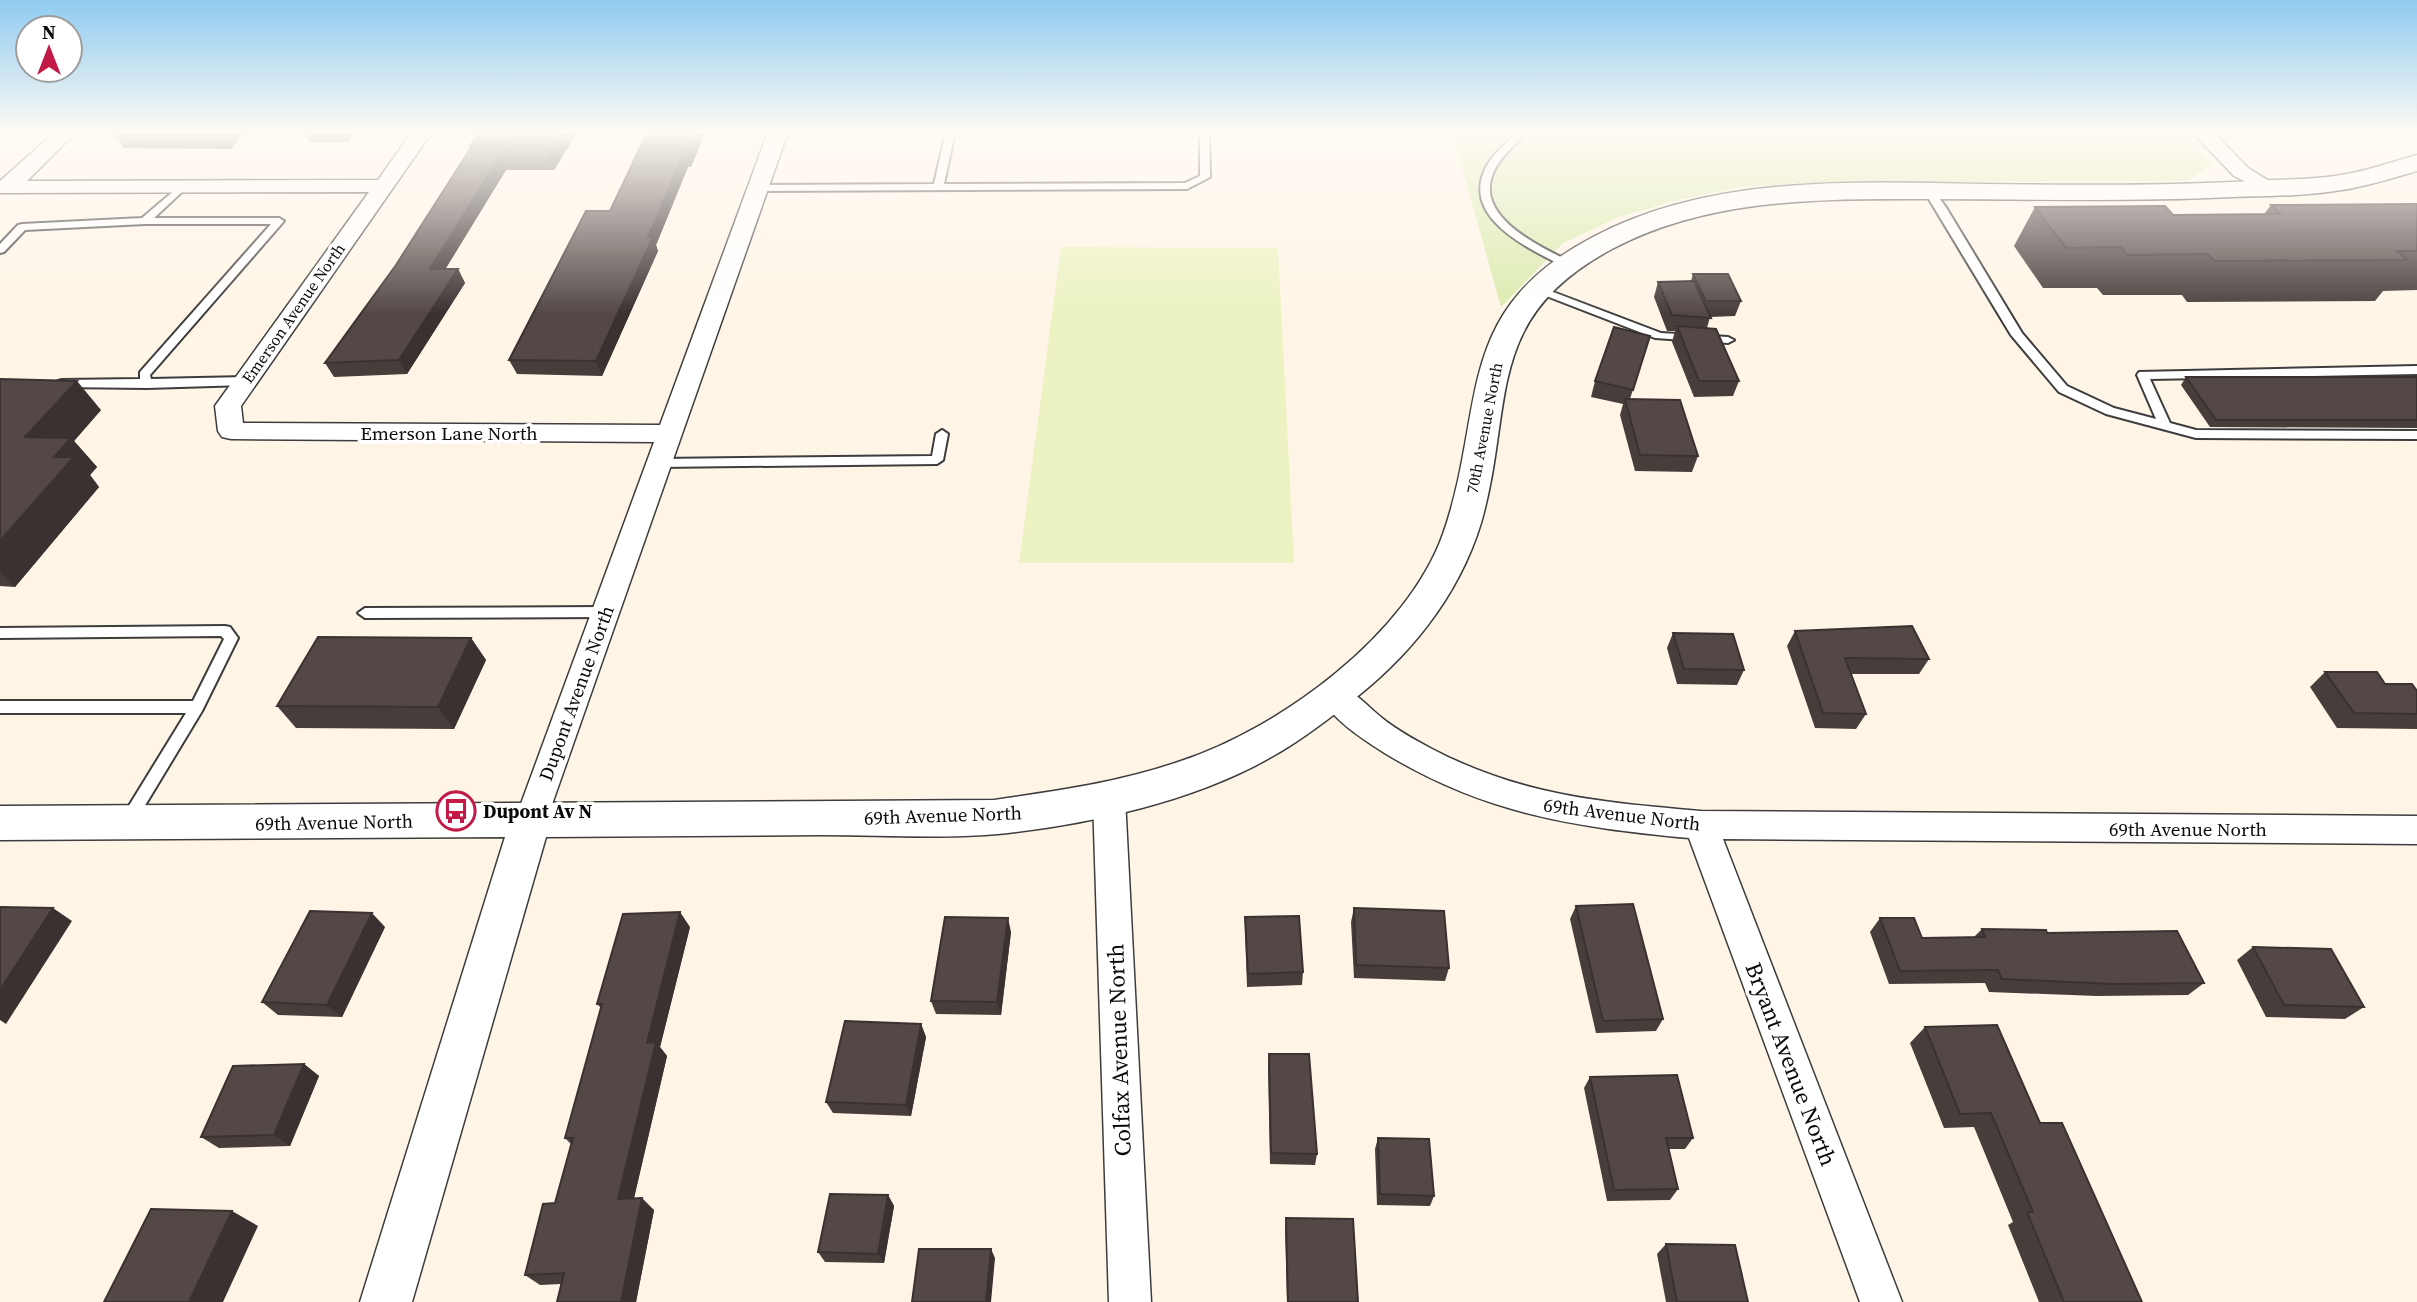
<svg xmlns="http://www.w3.org/2000/svg" width="2417" height="1302" viewBox="0 0 2417 1302" font-family="'Source Serif 4',serif">
  <style>
    .green { fill: #dbebae }
    .pitch { fill: #ecf2c1 }
    .lines { fill: none; stroke-linecap: round; stroke-linejoin: round }
    .service-casing { stroke: #3d3d3d; stroke-width: 4 }
    .minor-casing { stroke: #3d3d3d; stroke-width: 3 }
    .tertiary-casing { stroke: #3d3d3d; stroke-width: 3 }
    .service { fill: #fff; fill-rule: evenodd }
    .minor { fill: #fff; fill-rule: evenodd }
    .tertiary { fill: #fff; fill-rule: evenodd }
    .wall { fill: #473e3c }
    .shaded-wall { fill: #3a3231 }
    .building { fill: #534846; stroke: #3a3231; stroke-width: 2 }
    .labels { text-anchor: middle; dominant-baseline: central; stroke-width: 7; stroke-linejoin: round; paint-order: stroke }
    .far-street-label { font-size: 16px; fill: #0a0a0a; stroke: #fff }
    .street-label { font-size: 19px; fill: #0a0a0a; stroke: #fff }
    .poi-label { font-size: 19px; font-weight: bold; fill: #0a0a0a; stroke: #fff; text-anchor: start }
    .near-street-label { font-size: 23px; fill: #0a0a0a; stroke: #fff }
  </style>
  <rect width="100%" height="100%" fill="#fff5e7"/>
  <polygon class="green" points="1452,132 2181,132 2213,164 2186,181 1822,182 1741,187 1678,200 1619,217 1563,243 1501,307"/>
  <g class="pitch">
    <polygon points="1652,132 1809,132 1802,135 1662,148"/>
    <polygon points="1061,247 1278,248 1294,563 1019,563"/>
  </g>
  <g class="lines">
    <g class="service-casing">
      <g id="service">
        <polygon points="946,132 955,132 944,184 1185,183 1200,176 1200,132 1209,132 1210,177 1187,189 757,191 752,188 757,185 934,184"/>
        <path d="M1517 132H1527C1516 144 1502 155 1495 169 1470 216 1541 247 1573 263V267H1565C1532 250 1466 221 1483 174 1489 157 1505 144 1517 132Z"/>
        <polygon points="182,184 187,187 185,189 154,218 279,218 284,221 150,375 151,379 246,377 252,381 246,385 147,388 58,387 58,381 62,380 140,379 140,372 271,224 145,224 25,230 4,252 0,253 0,244 18,225 22,224 142,218"/>
        <polygon points="1925,189 1933,189 1947,209 2022,333 2067,386 2114,408 2156,419 2137,375 2139,372 2417,366 2417,374 2150,379 2170,423 2196,430 2417,431 2417,439 2196,438 2106,414 2059,392 2011,335 1924,191"/>
        <polygon points="1540,287 1661,333 1728,337 1734,340 1728,343 1655,338 1536,292 1536,288"/>
        <polygon points="942,430 948,434 943,460 937,464 658,467 652,463 658,459 932,456 936,434"/>
        <polygon points="605,607 612,612 605,617 365,618 358,613 365,608"/>
        <polygon points="225,626 230,627 238,638 202,711 132,827 127,829 122,827 119,822 186,713 0,713 0,701 193,701 224,639 221,636 0,638 0,628"/>
      </g>
    </g>
    <g class="minor-casing">
      <g id="minor">
        <polygon points="55,132 76,132 27,181 378,180 412,132 432,132 241,406 243,423 660,425 768,132 788,132 543,830 531,834 519,830 515,820 654,442 231,439 222,437 218,431 215,406 369,192 0,193 0,181"/>
        <polygon points="2192,132 2213,132 2248,168 2279,187 2275,191 2268,193 2234,176"/>
        <path d="M1335 684C1354 690 1367 706 1382 718 1397 730 1415 740 1432 749 1522 796 1602 802 1701 811L2417 816V844L1723 839 1902 1302H1860L1689 838C1574 827 1484 814 1383 752 1361 738 1332 719 1320 696L1324 687Z"/>
        <polygon points="1109,784 1120,788 1125,798 1151,1302 1109,1302 1093,798 1098,788"/>
      </g>
    </g>
    <g class="tertiary-casing">
      <path id="tertiary" d="M2417 155V171C2392 178 2368 186 2342 190 2306 196 2269 196 2232 197 2129 202 2027 199 1924 199 1817 199 1708 198 1612 249 1481 319 1515 406 1481 523 1458 598 1407 660 1345 706 1322 724 1298 742 1273 756 1196 801 1087 825 998 834 941 839 880 835 822 835 730 836 638 836 546 837L412 1302H360L505 837 0 840V806L994 800C1057 791 1121 782 1181 761 1281 728 1407 635 1443 534 1487 409 1450 312 1593 237 1712 174 1854 182 1985 184 2075 185 2165 186 2254 181 2283 179 2313 180 2341 175 2367 171 2392 162 2417 155Z"/>
    </g>
    <use href="#service" class="service"/>
    <use href="#minor" class="minor"/>
    <use href="#tertiary" class="tertiary"/>
  </g>
  <g class="wall">
    <polygon points="246,131 231,149 124,148 115,136"/>
    <polygon points="304,131 356,131 347,142 310,142"/>
    <polygon points="578,131 554,170 506,170 445,269 458,269 465,283 407,374 334,377 325,363 396,265 471,149 470,146"/>
    <polygon points="648,131 706,131 691,167 688,167 656,245 658,251 602,376 517,374 509,360 610,211"/>
    <polygon points="2417,204 2417,290 2383,291 2375,301 2187,302 2182,295 2103,295 2097,288 2043,288 2014,246 2035,207 2173,215 2264,214 2271,205"/>
    <polygon points="1693,274 1741,301 1735,316 1710,317 1707,328 1739,381 1733,396 1694,397 1672,342 1675,331 1667,331 1654,297 1658,282 1691,281"/>
    <polygon points="1650,336 1630,399 1698,456 1692,472 1635,471 1620,415 1623,404 1591,397 1595,381"/>
    <polygon points="2186,377 2417,377 2417,428 2210,427 2181,385"/>
    <polygon points="0,379 101,410 74,441 97,467 90,475 99,487 15,587 0,586"/>
    <polygon points="1795,631 1929,659 1919,674 1851,674 1866,714 1856,729 1815,728 1787,646"/>
    <polygon points="1673,633 1744,670 1737,685 1677,684 1667,648"/>
    <polygon points="471,638 486,660 454,729 296,728 277,706"/>
    <polygon points="2325,672 2417,691 2417,729 2337,728 2310,687"/>
    <polygon points="1576,906 1663,1019 1656,1031 1596,1033 1570,919"/>
    <polygon points="1354,908 1449,968 1445,981 1354,978 1351,922"/>
    <polygon points="1245,917 1303,972 1302,985 1247,987 1245,930"/>
    <polygon points="1880,918 1922,938 1974,937 1982,929 2047,933 2204,983 2188,995 2097,996 1989,992 1985,983 1889,984 1870,932"/>
    <polygon points="385,927 342,1017 278,1015 262,1002"/>
    <polygon points="690,927 660,1047 667,1056 634,1198 654,1210 636,1302 557,1302 561,1284 540,1285 525,1275 555,1203 571,1144 565,1138 601,1008 597,1004"/>
    <polygon points="1011,932 1001,1015 936,1014 931,1001"/>
    <polygon points="2253,947 2364,1007 2345,1019 2266,1017 2237,960"/>
    <polygon points="921,1024 926,1037 911,1116 833,1113 826,1102"/>
    <polygon points="1925,1027 2040,1123 2142,1302 2039,1302 2008,1225 2013,1222 1974,1127 1944,1128 1910,1043"/>
    <polygon points="1269,1054 1317,1154 1315,1165 1270,1164 1268,1066"/>
    <polygon points="304,1064 319,1076 290,1146 219,1148 201,1137"/>
    <polygon points="1590,1077 1693,1138 1685,1149 1669,1149 1678,1189 1670,1200 1607,1201 1584,1088"/>
    <polygon points="1378,1138 1434,1196 1430,1206 1377,1205 1375,1149"/>
    <polygon points="888,1195 894,1206 884,1263 825,1262 818,1252"/>
    <polygon points="1286,1218 1358,1302 1287,1302 1285,1228"/>
    <polygon points="1666,1244 1748,1302 1666,1302 1657,1254"/>
  </g>
  <g class="shaded-wall">
    <polygon points="228,131 246,131 231,149 224,136"/>
    <polygon points="341,131 356,131 347,142"/>
    <polygon points="564,131 578,131 554,170 548,157"/>
    <polygon points="696,131 706,131 691,167 687,153"/>
    <polygon points="684,153 688,167 656,245 658,251 602,376 596,361"/>
    <polygon points="500,156 506,170 437,283 430,269"/>
    <polygon points="458,269 465,283 407,374 399,360"/>
    <polygon points="77,381 101,410 74,441 97,467 90,475 99,487 15,587 0,572 0,541 25,437"/>
    <polygon points="471,638 486,660 454,729 438,707"/>
    <polygon points="53,908 72,921 6,1024 0,1020 0,990"/>
    <polygon points="680,912 690,927 660,1047 667,1056 631,1211 618,1199 647,1043"/>
    <polygon points="372,913 385,927 342,1017 327,1005"/>
    <polygon points="1008,918 1011,932 1001,1015 997,1002"/>
    <polygon points="921,1024 926,1037 911,1116 906,1105"/>
    <polygon points="304,1064 319,1076 290,1146 274,1135"/>
    <polygon points="888,1195 894,1206 884,1263 878,1254"/>
    <polygon points="642,1198 654,1210 636,1302 621,1302"/>
    <polygon points="232,1211 258,1226 223,1302 189,1302"/>
    <polygon points="991,1249 995,1258 991,1302 986,1302"/>
  </g>
  <g class="building">
    <polygon points="120,131 228,131 224,136 115,136"/>
    <polygon points="480,131 564,131 548,157 500,156 430,269 458,269 399,360 325,363 396,265 472,146 470,146"/>
    <polygon points="648,131 696,131 687,153 684,153 648,237 653,237 596,361 509,360 586,211 610,211"/>
    <polygon points="2417,204 2417,251 2397,251 2407,260 2214,261 2208,254 2127,255 2121,247 2066,248 2035,207 2165,206 2173,215 2280,214 2271,205"/>
    <polygon points="1693,274 1728,274 1741,301 1706,301"/>
    <polygon points="1694,281 1711,318 1672,315 1658,282"/>
    <polygon points="1677,326 1716,329 1739,381 1699,381"/>
    <polygon points="1614,327 1650,336 1633,390 1595,381"/>
    <polygon points="2186,377 2417,377 2417,420 2216,420"/>
    <polygon points="0,379 77,381 25,437 71,438 54,457 74,457 0,541"/>
    <polygon points="1625,399 1680,400 1698,456 1640,455"/>
    <polygon points="1912,626 1929,659 1845,658 1866,714 1823,713 1795,631"/>
    <polygon points="1673,633 1733,634 1744,670 1684,669"/>
    <polygon points="318,637 471,638 438,707 277,706"/>
    <polygon points="2325,672 2377,672 2385,684 2412,684 2417,691 2417,714 2354,713"/>
    <polygon points="1633,904 1663,1019 1603,1021 1576,906"/>
    <polygon points="0,907 53,908 0,990"/>
    <polygon points="1354,908 1444,911 1449,968 1356,965"/>
    <polygon points="310,911 372,913 327,1005 262,1002"/>
    <polygon points="680,912 647,1043 656,1042 618,1199 642,1198 621,1302 557,1302 564,1273 525,1275 543,1204 555,1203 573,1138 565,1138 602,1004 597,1004 623,914"/>
    <polygon points="1299,916 1303,972 1248,974 1245,917"/>
    <polygon points="945,917 1008,918 997,1002 931,1001"/>
    <polygon points="1880,918 1914,918 1922,938 1985,937 1982,929 2046,930 2047,933 2177,931 2204,983 2112,984 2002,979 1998,970 1900,971"/>
    <polygon points="2253,947 2331,949 2364,1007 2284,1005"/>
    <polygon points="845,1021 921,1024 906,1105 826,1102"/>
    <polygon points="1997,1025 2040,1123 2062,1123 2142,1302 2064,1302 2027,1212 2033,1212 1991,1113 1960,1114 1925,1027"/>
    <polygon points="1269,1054 1309,1054 1317,1154 1271,1153"/>
    <polygon points="304,1064 274,1135 201,1137 233,1066"/>
    <polygon points="1677,1075 1693,1138 1666,1138 1678,1189 1614,1190 1590,1077"/>
    <polygon points="1378,1138 1429,1139 1434,1196 1380,1194"/>
    <polygon points="830,1194 888,1195 878,1254 818,1252"/>
    <polygon points="151,1209 232,1211 189,1302 104,1302"/>
    <polygon points="1286,1218 1353,1219 1358,1302 1288,1302"/>
    <polygon points="1666,1244 1735,1245 1748,1302 1677,1302"/>
    <polygon points="919,1249 991,1249 986,1302 912,1302"/>
  </g>
  <linearGradient id="sky" x2="0" y2="1"><stop stop-color="#8ecbf0"/><stop offset="0.42" stop-color="#fffaf4"/><stop offset="1" stop-color="#fffaf4" stop-opacity="0"/></linearGradient>
  <rect width="2417" height="314" fill="url(#sky)"/>
  <defs>
    <g id="bus-ring" transform="scale(2.0125)"><circle r="9.5" fill="#fff" stroke="#c21946" stroke-width="1.5"/><path d="M-5-6H5V4H4V6H2V4H-2V6H-4V4H-5ZM-3.5-4V0h7V-4ZM-3.5 1.2v1.5H-2V1.2ZM2 1.2v1.5H3.5V1.2Z" fill="#c21946"/></g>
  </defs>
  <g fill-rule="evenodd">
    <use href="#bus-ring" x="456" y="811"/>
  </g>
  <g class="labels">
    <g class="far-street-label">
      <text transform="translate(293 313) rotate(-55)">Emerson Avenue North</text>
      <text transform="translate(1484 428) rotate(-79)">70th Avenue North</text>
    </g>
    <g class="street-label">
      <text x="449" y="433">Emerson Lane North</text>
      <text transform="translate(576 693) rotate(-70)">Dupont Avenue North</text>
      <text transform="translate(1622 814) rotate(7)">69th Avenue North</text>
      <text transform="translate(943 815) rotate(-2)">69th Avenue North</text>
      <text transform="translate(334 822) rotate(-1)">69th Avenue North</text>
      <text x="2188" y="829">69th Avenue North</text>
    </g>
    <g class="poi-label">
      <text x="483" y="811">Dupont Av N</text>
    </g>
    <g class="near-street-label">
      <text transform="translate(1119 1050) rotate(-92)">Colfax Avenue North</text>
      <text transform="translate(1791 1064) rotate(69)">Bryant Avenue North</text>
    </g>
  </g>
  <g transform="translate(49 49)"><circle r="33" fill="#ffffff" stroke="#9d9d9d" stroke-width="2"/>
  <path d="M0-5L12 26L0 18L-12 26Z" fill="#c21946"/>
  <text y="-10" font-size="19" font-weight="bold" text-anchor="middle" fill="#0a0a0a">N</text>
  </g>
</svg>
